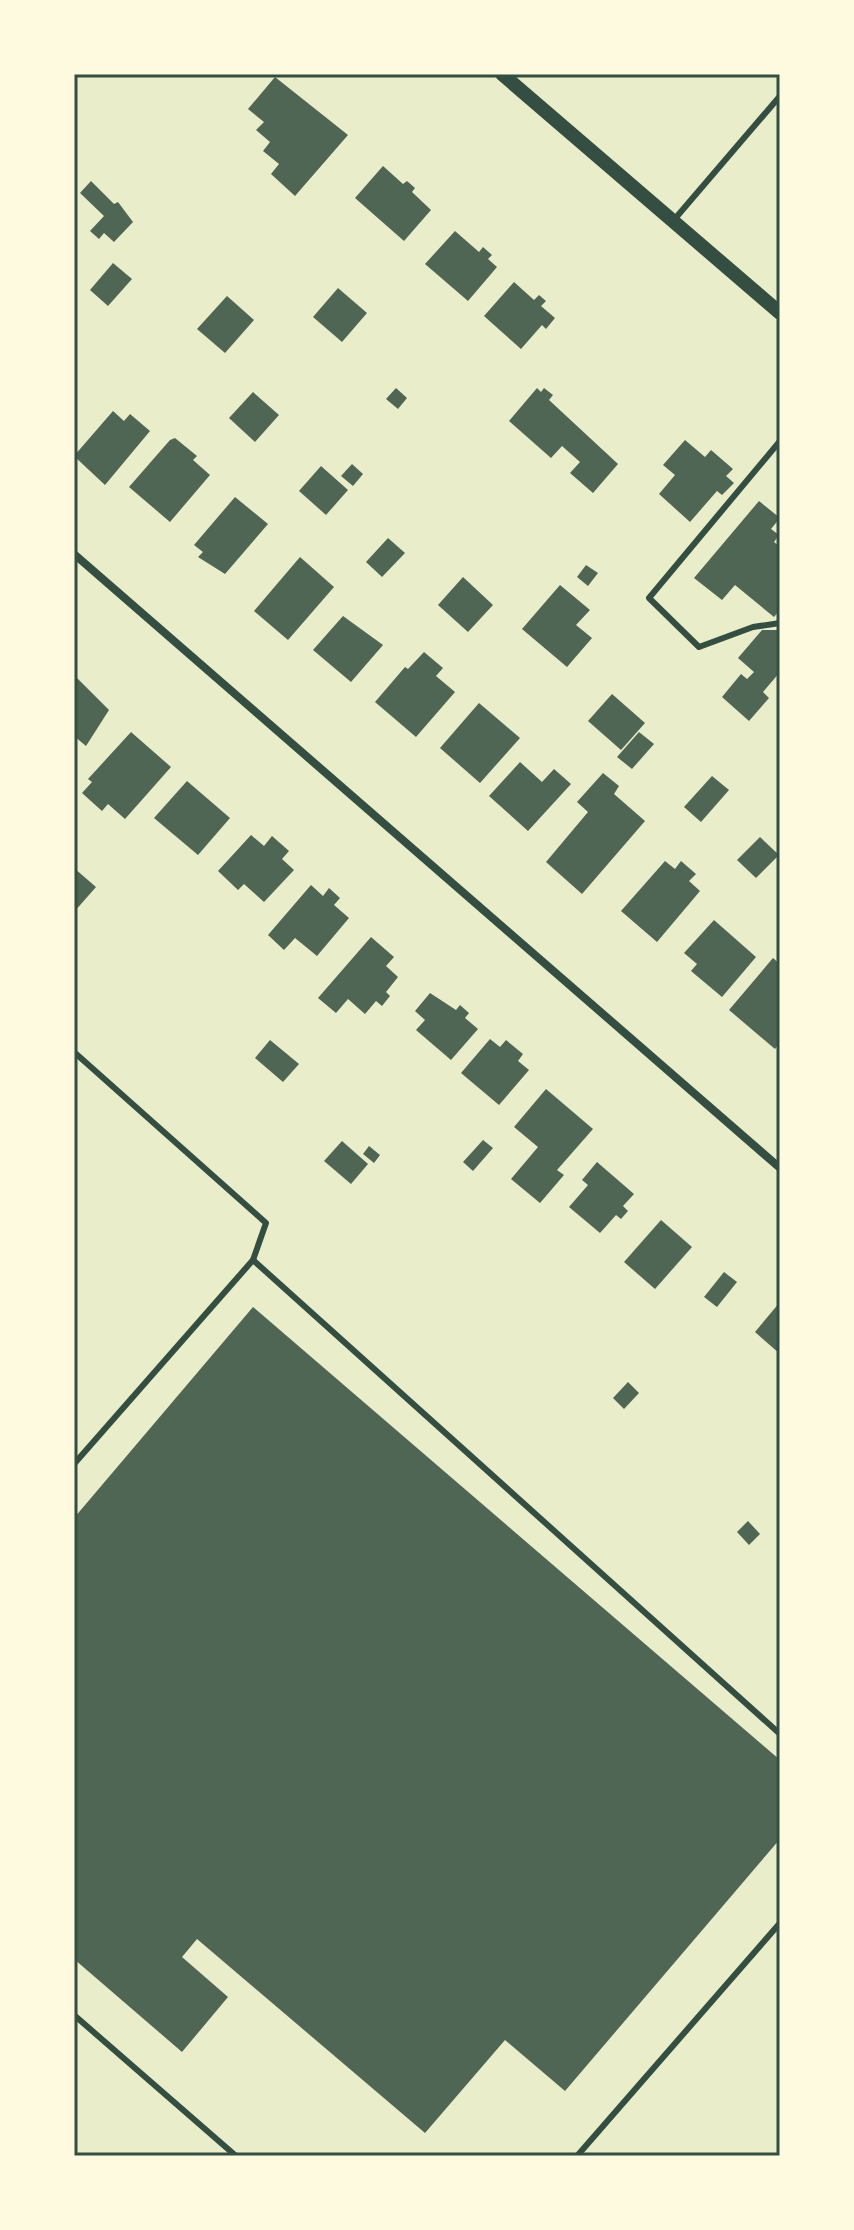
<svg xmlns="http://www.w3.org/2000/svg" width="854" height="2230" viewBox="0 0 854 2230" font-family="Ubuntu,sans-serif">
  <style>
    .building { fill: #4f6655 }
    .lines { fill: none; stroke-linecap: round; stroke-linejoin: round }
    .service { stroke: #344e41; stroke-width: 6 }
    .minor { stroke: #344e41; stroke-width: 8 }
    .tertiary { stroke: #344e41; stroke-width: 14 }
    .neatline { fill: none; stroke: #344e41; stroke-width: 3 }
  </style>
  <rect width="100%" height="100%" fill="#e9edc9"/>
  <g class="building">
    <polygon points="275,77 348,135 295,196 271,174 279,164 263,151 270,142 256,130 264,122 248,109"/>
    <polygon points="383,166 403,184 407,181 415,188 412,192 431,210 404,241 355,198"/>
    <polygon points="91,181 114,204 118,202 133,222 114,242 104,233 99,239 90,231 104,216 80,193"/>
    <polygon points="455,231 479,252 483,247 492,255 488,259 497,267 468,301 425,264"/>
    <polygon points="113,263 132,279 108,306 90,290"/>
    <polygon points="514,282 534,300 539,295 546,301 541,306 555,318 546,329 542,325 521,349 484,316"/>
    <polygon points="338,288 367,313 342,342 313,317"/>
    <polygon points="227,296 254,320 225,353 197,329"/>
    <polygon points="396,388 407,398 398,409 386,399"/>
    <polygon points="537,388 541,392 544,388 553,395 549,400 618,464 593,493 570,473 580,462 562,446 551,458 509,421"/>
    <polygon points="253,392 279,415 255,442 229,418"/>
    <polygon points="113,411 124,421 130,414 150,431 105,485 74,456"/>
    <polygon points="175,438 197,456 193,460 210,475 170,522 129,487 170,440"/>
    <polygon points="685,440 705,457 711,450 733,469 726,476 734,483 722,495 717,491 690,522 659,494 675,475 663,465"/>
    <polygon points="352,464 363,474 353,486 341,476"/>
    <polygon points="321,466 348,490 326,515 299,491"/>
    <polygon points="235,497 268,524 225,574 198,557 203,552 194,545"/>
    <polygon points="759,501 780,518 771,529 779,535 774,542 780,547 780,610 774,617 735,585 722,600 694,578"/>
    <polygon points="388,538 405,553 382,577 366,562"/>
    <polygon points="300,557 334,587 288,640 254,611"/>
    <polygon points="586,565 598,573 588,586 577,577"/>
    <polygon points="463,577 493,605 468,632 438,605"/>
    <polygon points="560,585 590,610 576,625 592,638 567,667 522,629"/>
    <polygon points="343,616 383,645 351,682 313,650"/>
    <polygon points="762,630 780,630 780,672 763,692 769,698 749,721 722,697 741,674 747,679 754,672 738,658"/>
    <polygon points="424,652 443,668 436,676 455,692 416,737 375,702 405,667 408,669"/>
    <polygon points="74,675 109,710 86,746 74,736"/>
    <polygon points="612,694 645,723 621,750 588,721"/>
    <polygon points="479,703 520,738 480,783 440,748"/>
    <polygon points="131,732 171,767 125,819 108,804 102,811 82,793 92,782 88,779"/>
    <polygon points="639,732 654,744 632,769 617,757"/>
    <polygon points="520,762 542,782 554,769 571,784 528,831 489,796"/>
    <polygon points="603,773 619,786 614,794 645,821 582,894 546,862 588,812 577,802"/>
    <polygon points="712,776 729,790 701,822 684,807"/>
    <polygon points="187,781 230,818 198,855 154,818"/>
    <polygon points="251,835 264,846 272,836 289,851 282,859 294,870 264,902 244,884 238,890 218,871"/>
    <polygon points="760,837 779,855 756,878 737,860"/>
    <polygon points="665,861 675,869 681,861 696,874 689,881 700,891 657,942 621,911"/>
    <polygon points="74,868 96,887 74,912"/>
    <polygon points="311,885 323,896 329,888 340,898 334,905 349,918 317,956 295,938 284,950 268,935"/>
    <polygon points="714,920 756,957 722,997 691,971 697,964 684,953"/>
    <polygon points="371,937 394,957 386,966 398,977 386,992 390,996 382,1006 376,1001 365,1014 348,999 336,1013 318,998"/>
    <polygon points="773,958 780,964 780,1043 775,1049 729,1010"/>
    <polygon points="430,993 456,1010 460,1005 469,1013 465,1018 478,1029 451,1060 416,1030 425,1020 415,1011"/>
    <polygon points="490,1039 500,1047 506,1040 523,1054 518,1061 529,1070 499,1105 461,1073"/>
    <polygon points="270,1040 299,1064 283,1082 255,1058"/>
    <polygon points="546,1089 593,1129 557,1170 564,1175 540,1203 511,1179 538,1147 514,1127"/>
    <polygon points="483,1140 493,1148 473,1171 463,1162"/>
    <polygon points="342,1141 368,1164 351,1184 324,1161"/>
    <polygon points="369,1146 380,1155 374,1163 363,1154"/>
    <polygon points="597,1162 634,1194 623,1206 628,1211 621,1219 616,1215 600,1233 569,1207 588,1185 582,1180"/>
    <polygon points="661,1220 692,1247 655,1289 624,1262"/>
    <polygon points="724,1272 737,1282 717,1307 704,1297"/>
    <polygon points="780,1302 780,1354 755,1332"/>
    <polygon points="253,1307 780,1760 780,1839 565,2091 505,2040 425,2133 197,1939 182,1957 228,1997 182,2052 74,1959 74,1518"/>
    <polygon points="628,1382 639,1393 624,1409 613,1398"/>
    <polygon points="748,1521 760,1534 749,1545 737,1532"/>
  </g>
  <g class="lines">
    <g class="service">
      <polyline points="673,221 780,96"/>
      <polyline points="780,441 649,598 699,647 753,627 780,623"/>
      <polyline points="74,1052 266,1223 253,1260"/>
      <polyline points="74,1464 253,1260 780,1734"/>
      <polyline points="74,2015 236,2156"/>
      <polyline points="577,2156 780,1923"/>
    </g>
    <polyline class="minor" points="74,554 780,1168"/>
    <polyline class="tertiary" points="502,74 780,313"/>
  </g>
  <rect width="854" height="2230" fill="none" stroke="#fefae0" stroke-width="152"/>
  <rect x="76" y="76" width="702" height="2078" class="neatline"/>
</svg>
